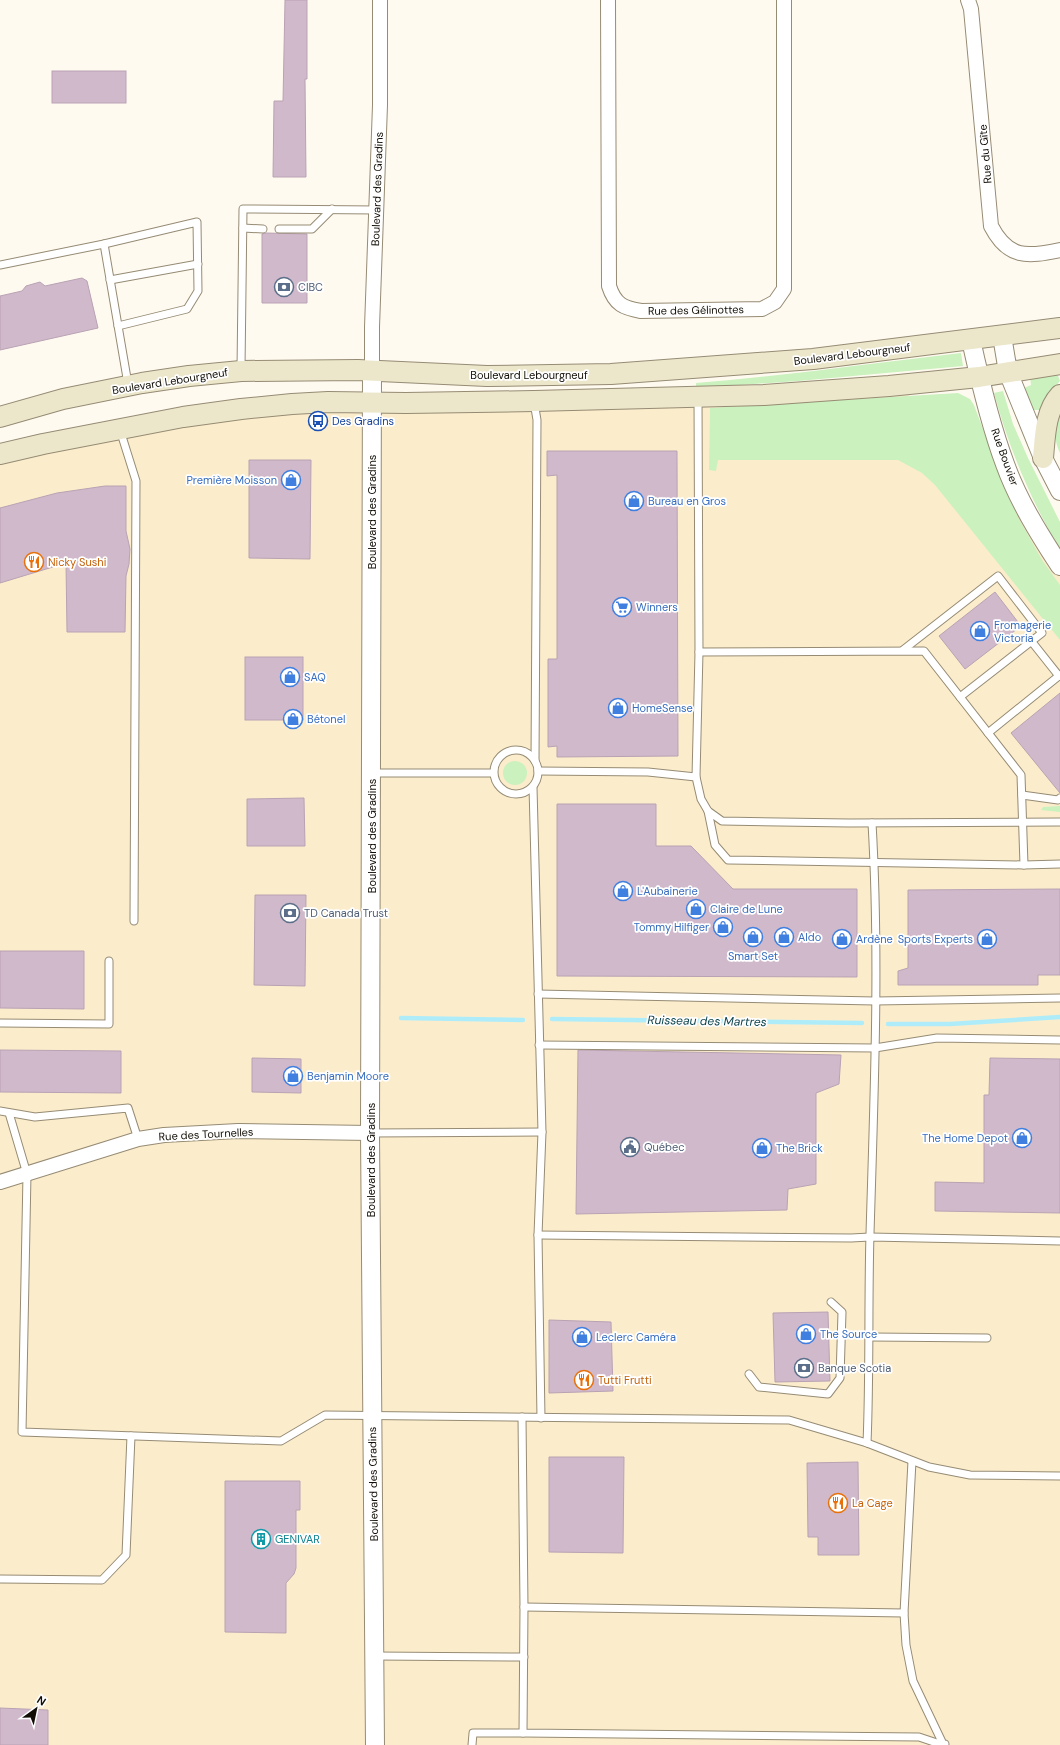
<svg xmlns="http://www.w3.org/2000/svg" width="1060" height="1745" viewBox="0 0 1060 1745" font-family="'DM Sans',sans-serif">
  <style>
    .built { fill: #fbedcc }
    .green { fill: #caf1be }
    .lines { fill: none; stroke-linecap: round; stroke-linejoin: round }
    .stream { stroke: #afecfa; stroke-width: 4.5 }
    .building { fill: #d0b9cb; stroke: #b9a2b3 }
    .service-casing { stroke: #968b74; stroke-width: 9 }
    .minor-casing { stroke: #968b74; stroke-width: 16 }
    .tertiary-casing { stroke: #968b74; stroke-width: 20 }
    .secondary-casing { stroke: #968b74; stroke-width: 22 }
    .service { stroke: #fff; stroke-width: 7 }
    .minor { stroke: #fff; stroke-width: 14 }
    .tertiary { stroke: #fff; stroke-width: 18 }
    .secondary { stroke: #ece7cb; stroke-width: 20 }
    .labels { text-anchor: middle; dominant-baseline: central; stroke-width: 3.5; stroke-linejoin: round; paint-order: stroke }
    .street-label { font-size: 11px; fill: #120e06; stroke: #fff }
    .service-label { font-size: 11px; fill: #4e5e75; stroke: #fff; text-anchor: start }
    .transit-label { font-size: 11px; fill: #164399; stroke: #fff; text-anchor: start }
    .shop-label { font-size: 11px; fill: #366cbe; stroke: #fff; text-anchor: start }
    .food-label { font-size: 11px; fill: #c56008; stroke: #fff; text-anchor: start }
    .culture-label { font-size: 11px; fill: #0d838f; stroke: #fff; text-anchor: start }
    .water-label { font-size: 12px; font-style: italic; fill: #083f49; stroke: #fff }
  </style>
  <rect width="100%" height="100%" fill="#fffaf0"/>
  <polygon class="built" points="889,386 947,413 1060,566 1060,1745 0,1745 0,454 241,409"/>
  <g class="green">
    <path d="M961 353 963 366 798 381 696 388V383C785 376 873 363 961 353Z"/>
    <polygon points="1057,373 1060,381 1051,391 1041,410 1033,410 1024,388 1031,385 1030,377"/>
    <path d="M1003 391 1013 424 1028 458 1060 522V550C1031 500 1009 449 994 393Z"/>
    <polygon points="958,393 970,399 974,405 1002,480 1019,519 1042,560 1060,585 1060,640 935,485 922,473 898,460 718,460 716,471 709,470 710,408"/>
    <path d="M1060 413V453C1053 440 1055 426 1060 413Z"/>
    <circle cx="515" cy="773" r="12"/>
    <polygon points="1060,806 1060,812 1041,810 1043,807"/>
  </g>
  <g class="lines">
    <g class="stream">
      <polyline points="401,1018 523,1020"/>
      <polyline points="552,1019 862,1023"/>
      <polyline points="888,1024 950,1024 1060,1017"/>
    </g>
  </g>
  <g class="building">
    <polygon points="285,0 307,0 307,79 305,79 306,177 273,177 274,101 283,101"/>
    <rect x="52" y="71" width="74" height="32"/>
    <polygon points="266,233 307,234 307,303 262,303 262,234"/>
    <polygon points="82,278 87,281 98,328 0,350 0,296 22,291 26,286 40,282 45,286"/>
    <polygon points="547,451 677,451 678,756 557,757 557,746 548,747 548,659 557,659 557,475 547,476"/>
    <polygon points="249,460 311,460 310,559 249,558"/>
    <polygon points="105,486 126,486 126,531 130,549 129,564 126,576 125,632 67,632 66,563 0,583 0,508 57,493"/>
    <polygon points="995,592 1021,626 965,669 939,636"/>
    <rect x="245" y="657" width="58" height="63"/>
    <polygon points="1060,693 1060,793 1011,733"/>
    <polygon points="304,798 305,846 247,846 247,799"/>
    <polygon points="557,804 656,804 656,846 691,846 733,889 857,889 857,977 557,976"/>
    <polygon points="1060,889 1060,975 1038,975 1038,985 898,985 898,971 908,968 908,890"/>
    <polygon points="255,895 306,895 305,986 254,985"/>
    <polygon points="0,951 84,951 84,1009 0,1008"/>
    <polygon points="0,1050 121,1051 121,1093 0,1092"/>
    <polygon points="578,1050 841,1055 839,1084 816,1093 816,1184 788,1189 787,1210 576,1214"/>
    <polygon points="252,1058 301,1059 301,1093 252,1092"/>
    <polygon points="990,1058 1060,1059 1060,1213 935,1211 935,1182 984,1183 984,1095 989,1095"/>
    <polygon points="828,1312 830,1381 775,1382 773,1313"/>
    <polygon points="549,1320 611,1322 613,1391 549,1393"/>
    <polygon points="549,1457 624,1457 623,1553 549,1552"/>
    <polygon points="858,1462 859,1555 818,1555 818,1537 808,1537 807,1463"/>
    <polygon points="225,1481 300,1481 300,1510 296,1510 296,1568 294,1574 286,1583 286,1633 225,1632"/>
    <polygon points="0,1708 48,1710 48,1745 0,1745"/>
  </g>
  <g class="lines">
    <g class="service-casing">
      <g id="service">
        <polyline points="243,228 263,229"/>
        <polyline points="279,229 312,229 332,209"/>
        <polyline points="104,244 128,384"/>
        <polyline points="0,265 104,244 197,222 198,291 187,309 118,326"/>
        <polyline points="110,280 198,264"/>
        <polyline points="241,369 243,209 377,210"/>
        <polyline points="698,397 699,652 696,777 701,799 708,811 722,821 849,823 1060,822"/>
        <polyline points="534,402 537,420 535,761"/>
        <polyline points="120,430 136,481 134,921"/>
        <polyline points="1032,642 1059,676"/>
        <polyline points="903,650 998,576 1042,633 960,697"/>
        <polyline points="699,652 924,651 1021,775 1024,865"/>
        <polyline points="988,733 1060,675"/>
        <circle cx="516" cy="772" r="22"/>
        <polyline points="538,771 648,772 696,777"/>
        <polyline points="372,773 493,773"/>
        <polyline points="533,787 542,1132 538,1235 541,1418"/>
        <polyline points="1022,795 1058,800 1060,798"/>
        <polyline points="708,811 715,845 728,860 1024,865 1060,864"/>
        <polyline points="538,994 875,1001 1060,998"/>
        <polyline points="0,1023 109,1024 109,961"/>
        <polyline points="539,1045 875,1048 937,1038 1060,1040"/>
        <polyline points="0,1111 35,1117 128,1108 138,1139"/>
        <polyline points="9,1113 27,1174 22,1432 281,1441 325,1415 789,1420 867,1443 929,1467 970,1475 1060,1476"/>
        <polyline points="370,1133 542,1132"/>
        <polyline points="538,1235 851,1238 870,1237 1060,1241"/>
        <polyline points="870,1337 987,1338"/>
        <polyline points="749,1374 759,1387 828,1394 840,1378 842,1312 831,1302"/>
        <polyline points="522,1417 524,1607 523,1733 919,1737 943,1745"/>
        <path d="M867 1443C870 1373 868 1304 870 1234 874 1097 880 960 872 823"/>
        <polyline points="912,1461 904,1613 906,1645 913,1681 943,1744 945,1744"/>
        <polyline points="0,1579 102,1580 126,1555 131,1436"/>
        <polyline points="524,1607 904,1613"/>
        <polyline points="375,1656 524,1657"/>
        <polyline points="472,1745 473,1733 523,1733"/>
      </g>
    </g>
    <g class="minor-casing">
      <g id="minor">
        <path d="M608 0 609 286C615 305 624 308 641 311L762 309 775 302 784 289V0"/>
        <path d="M968 0 971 9 991 226C1008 259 1027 257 1060 250"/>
        <polyline points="372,371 372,327 380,105 380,0"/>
        <polyline points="0,1182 138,1139 164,1135 238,1131 370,1133"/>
      </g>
    </g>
    <g class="tertiary-casing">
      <g id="tertiary">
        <polyline points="1002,336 1008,372 1043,458 1060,491"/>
        <path d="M971 340C980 381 990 424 1005 464 1018 500 1039 534 1060 566"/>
        <polyline points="372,371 370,1133 375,1745"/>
      </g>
    </g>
    <g class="secondary-casing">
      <g id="secondary">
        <polyline points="0,417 63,399 142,383 189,376 241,371 358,370 487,376 611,374 813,359 1060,328"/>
        <polyline points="0,454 43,444 183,417 241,409 292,404 328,402 406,403 534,401 764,395 889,386 979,377 1060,364"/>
        <path d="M1043 458C1045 437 1045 411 1060 395"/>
      </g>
    </g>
    <use href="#service" class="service"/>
    <use href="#minor" class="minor"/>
    <use href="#tertiary" class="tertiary"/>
    <use href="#secondary" class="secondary"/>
  </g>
  <defs>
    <g id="bank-ring" transform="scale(1)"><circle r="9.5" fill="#fff" stroke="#5c6f8a" stroke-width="1.5"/><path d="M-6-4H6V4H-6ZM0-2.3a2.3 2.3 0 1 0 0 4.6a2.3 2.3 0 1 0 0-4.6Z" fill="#5c6f8a"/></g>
    <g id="bus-ring" transform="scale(1)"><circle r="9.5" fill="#fff" stroke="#1a4fb4" stroke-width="1.5"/><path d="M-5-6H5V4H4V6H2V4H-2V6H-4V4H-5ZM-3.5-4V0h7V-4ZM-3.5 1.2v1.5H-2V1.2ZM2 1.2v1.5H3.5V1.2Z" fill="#1a4fb4"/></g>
    <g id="shop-ring" transform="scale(1)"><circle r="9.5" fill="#fff" stroke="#3f7fe0" stroke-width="1.5"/><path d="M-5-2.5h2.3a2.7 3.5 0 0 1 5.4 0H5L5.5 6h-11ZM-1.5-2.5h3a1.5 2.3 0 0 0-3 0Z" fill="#3f7fe0"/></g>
    <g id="restaurant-ring" transform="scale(1)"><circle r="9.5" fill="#fff" stroke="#e8710a" stroke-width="1.5"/><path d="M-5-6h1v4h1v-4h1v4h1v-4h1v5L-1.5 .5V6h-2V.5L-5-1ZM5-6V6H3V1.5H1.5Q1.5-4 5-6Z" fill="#e8710a"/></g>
    <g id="supermarket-ring" transform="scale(1)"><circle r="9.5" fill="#fff" stroke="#3f7fe0" stroke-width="1.5"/><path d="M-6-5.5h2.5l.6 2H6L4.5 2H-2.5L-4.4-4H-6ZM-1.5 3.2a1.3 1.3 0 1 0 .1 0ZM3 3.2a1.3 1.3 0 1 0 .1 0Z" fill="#3f7fe0"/></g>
    <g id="civic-ring" transform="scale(1)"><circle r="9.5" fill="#fff" stroke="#5c6f8a" stroke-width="1.5"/><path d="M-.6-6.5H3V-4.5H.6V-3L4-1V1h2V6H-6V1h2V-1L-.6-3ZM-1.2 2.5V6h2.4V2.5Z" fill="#5c6f8a"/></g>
    <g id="building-ring" transform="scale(1)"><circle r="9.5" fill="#fff" stroke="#0f9aa8" stroke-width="1.5"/><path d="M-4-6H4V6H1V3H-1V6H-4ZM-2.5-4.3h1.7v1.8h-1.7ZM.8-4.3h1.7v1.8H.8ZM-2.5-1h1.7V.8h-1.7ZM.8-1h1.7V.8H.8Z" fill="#0f9aa8"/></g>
  </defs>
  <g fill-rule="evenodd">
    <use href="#bank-ring" x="284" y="287"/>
    <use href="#bus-ring" x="318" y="421"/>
    <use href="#shop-ring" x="291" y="480"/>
    <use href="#shop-ring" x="634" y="501"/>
    <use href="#restaurant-ring" x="34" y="562"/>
    <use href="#supermarket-ring" x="622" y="607"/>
    <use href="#shop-ring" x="980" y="631"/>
    <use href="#shop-ring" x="290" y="677"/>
    <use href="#shop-ring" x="618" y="708"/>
    <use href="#shop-ring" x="293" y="719"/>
    <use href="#shop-ring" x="623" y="891"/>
    <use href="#shop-ring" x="696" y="909"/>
    <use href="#bank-ring" x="290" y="913"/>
    <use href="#shop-ring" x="723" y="927"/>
    <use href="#shop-ring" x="753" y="937"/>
    <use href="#shop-ring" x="784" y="937"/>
    <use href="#shop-ring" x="842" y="939"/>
    <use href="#shop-ring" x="987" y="939"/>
    <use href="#shop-ring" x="293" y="1076"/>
    <use href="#shop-ring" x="1022" y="1138"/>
    <use href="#civic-ring" x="630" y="1147"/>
    <use href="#shop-ring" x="762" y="1148"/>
    <use href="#shop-ring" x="806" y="1334"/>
    <use href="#shop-ring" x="582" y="1337"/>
    <use href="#bank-ring" x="804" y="1368"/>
    <use href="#restaurant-ring" x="584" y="1380"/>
    <use href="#restaurant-ring" x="838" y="1503"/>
    <use href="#building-ring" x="261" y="1539"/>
  </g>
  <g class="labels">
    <g class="street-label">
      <text transform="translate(985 154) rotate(-95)">Rue du Gîte</text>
      <text transform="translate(377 189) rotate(-88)">Boulevard des Gradins</text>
      <text transform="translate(696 310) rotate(-1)">Rue des Gélinottes</text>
      <text transform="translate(852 354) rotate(-7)">Boulevard Lebourgneuf</text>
      <text x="529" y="375">Boulevard Lebourgneuf</text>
      <text transform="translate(170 381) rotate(-9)">Boulevard Lebourgneuf</text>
      <text transform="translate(1005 457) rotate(70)">Rue Bouvier</text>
      <text transform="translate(372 512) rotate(-90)">Boulevard des Gradins</text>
      <text transform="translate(372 836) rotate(-90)">Boulevard des Gradins</text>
      <text transform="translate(206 1134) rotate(-3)">Rue des Tournelles</text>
      <text transform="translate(371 1160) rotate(-90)">Boulevard des Gradins</text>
      <text transform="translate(373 1484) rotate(-91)">Boulevard des Gradins</text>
    </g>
    <g class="service-label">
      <text x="298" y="287">CIBC</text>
      <text x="304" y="913">TD Canada Trust</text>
      <text x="644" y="1147">Québec</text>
      <text x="818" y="1368">Banque Scotia</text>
    </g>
    <g class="transit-label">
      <text x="332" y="421">Des Gradins</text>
    </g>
    <g class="shop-label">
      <text x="277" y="480" text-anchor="end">Première Moisson</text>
      <text x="648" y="501">Bureau en Gros</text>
      <text x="636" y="607">Winners</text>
      <text x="994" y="625">Fromagerie<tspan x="994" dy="13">Victoria</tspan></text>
      <text x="304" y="677">SAQ</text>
      <text x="632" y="708">HomeSense</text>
      <text x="307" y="719">Bétonel</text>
      <text x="637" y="891">L'Aubainerie</text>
      <text x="710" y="909">Claire de Lune</text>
      <text x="709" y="927" text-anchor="end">Tommy Hilfiger</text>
      <text x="798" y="937">Aldo</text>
      <text x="856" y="939">Ardène</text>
      <text x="973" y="939" text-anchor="end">Sports Experts</text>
      <text x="753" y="956" text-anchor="middle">Smart Set</text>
      <text x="307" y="1076">Benjamin Moore</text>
      <text x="1008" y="1138" text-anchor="end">The Home Depot</text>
      <text x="776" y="1148">The Brick</text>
      <text x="820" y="1334">The Source</text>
      <text x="596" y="1337">Leclerc Caméra</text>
    </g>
    <g class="food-label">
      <text x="48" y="562">Nicky Sushi</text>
      <text x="598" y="1380">Tutti Frutti</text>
      <text x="852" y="1503">La Cage</text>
    </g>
    <g class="culture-label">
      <text x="275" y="1539">GENIVAR</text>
    </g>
    <g class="water-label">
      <text transform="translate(707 1021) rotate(1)">Ruisseau des Martres</text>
    </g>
  </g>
  <g transform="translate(36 1709) rotate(33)" stroke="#ffffff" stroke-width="3" paint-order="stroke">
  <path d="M0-3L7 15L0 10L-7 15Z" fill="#120e06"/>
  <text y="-6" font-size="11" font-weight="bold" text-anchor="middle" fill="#120e06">N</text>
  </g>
</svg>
